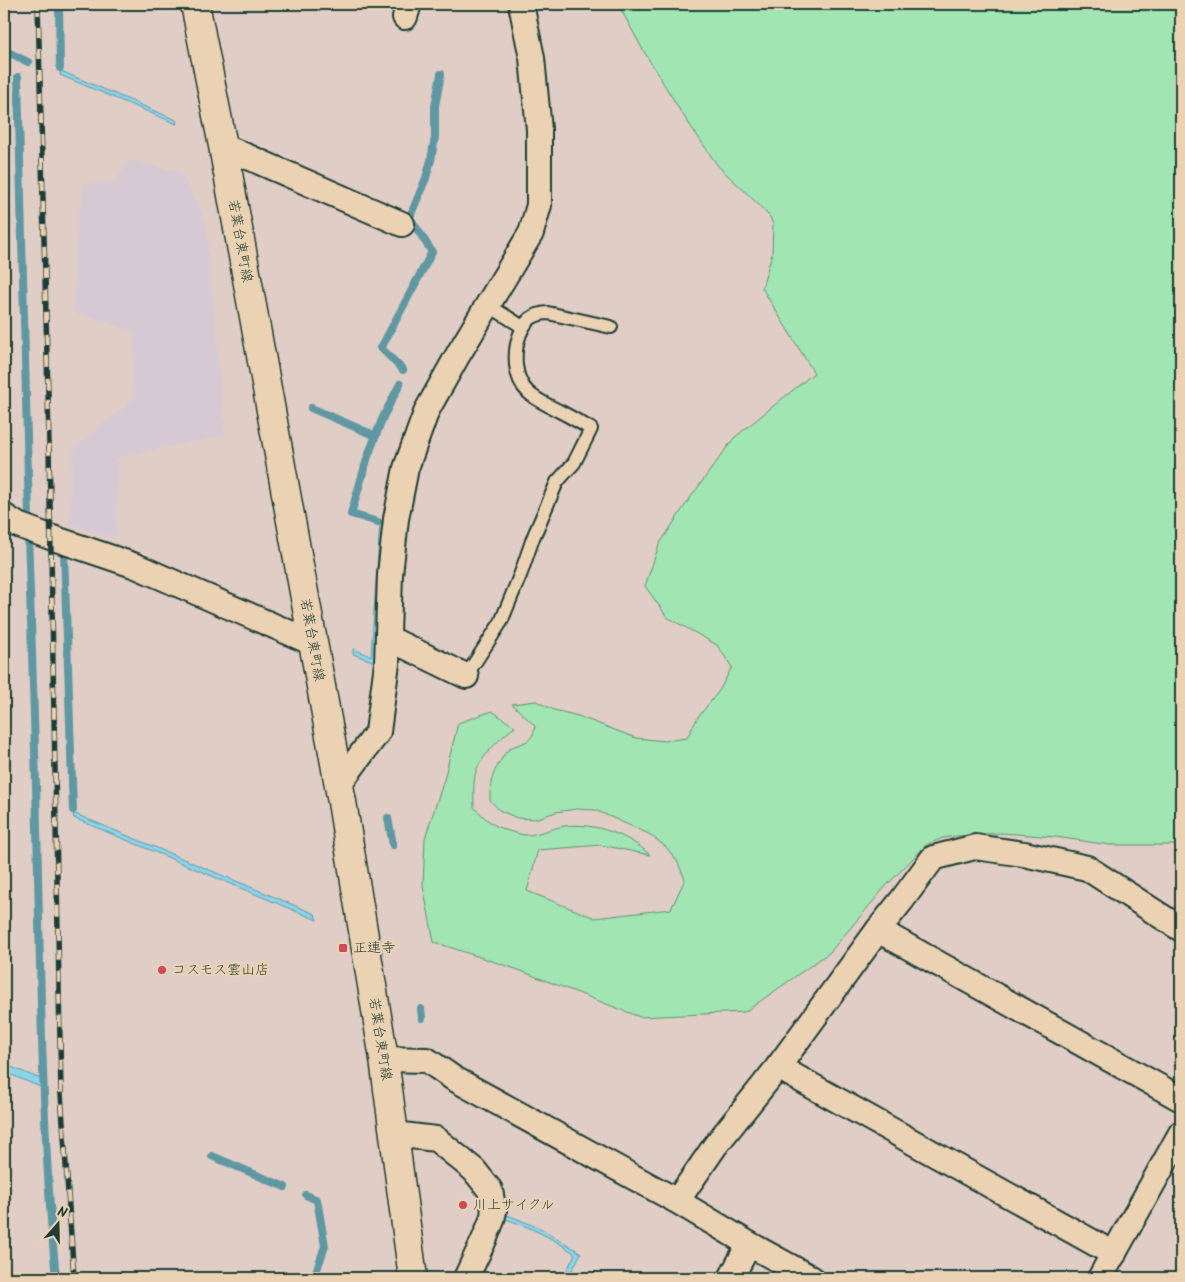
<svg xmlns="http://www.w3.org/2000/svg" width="1185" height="1282" viewBox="0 0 1185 1282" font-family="Kalam,'Klee One',sans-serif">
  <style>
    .built { fill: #d7c9d4 }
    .green { fill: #a0e5b2; stroke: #609173 }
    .water { fill: #8ad5eb; stroke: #5f98a2 }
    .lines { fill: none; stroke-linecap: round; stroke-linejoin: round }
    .stream { stroke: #5f98a2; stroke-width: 8 }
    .service-casing { stroke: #1f3d34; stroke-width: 16 }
    .minor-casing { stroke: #1f3d34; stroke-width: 28 }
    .secondary-casing { stroke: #1f3d34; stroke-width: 31 }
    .service { stroke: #ebd2b3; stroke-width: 12 }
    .minor { stroke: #ebd2b3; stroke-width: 24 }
    .secondary { stroke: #ebd2b3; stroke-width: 28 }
    .rail-casing { stroke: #1f3d34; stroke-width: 5.5 }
    .rail { stroke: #ebd2b3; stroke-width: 4; stroke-dasharray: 11; stroke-linecap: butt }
    .poi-dot { fill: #d1495b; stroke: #ebd2b3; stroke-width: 2 }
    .labels { text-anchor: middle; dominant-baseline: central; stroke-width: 4; stroke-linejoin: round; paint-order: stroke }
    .street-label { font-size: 14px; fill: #1f3d34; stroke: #ebd2b3 }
    .poi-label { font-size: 14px; fill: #1f3d34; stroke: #ebd2b3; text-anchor: start }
  </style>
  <rect width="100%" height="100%" fill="#dfcdc6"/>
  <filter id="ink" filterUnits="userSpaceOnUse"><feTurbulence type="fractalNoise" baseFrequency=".02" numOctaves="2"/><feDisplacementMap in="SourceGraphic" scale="10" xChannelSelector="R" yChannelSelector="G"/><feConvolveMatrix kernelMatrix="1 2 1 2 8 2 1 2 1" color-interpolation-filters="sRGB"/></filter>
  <g filter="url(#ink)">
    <polygon class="built" points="129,160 181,172 206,222 225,435 117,458 116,539 68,523 74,448 132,400 134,332 73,312 78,217 85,183 116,182"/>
    <path class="green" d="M618 4H1181V845H1110L1056 837 1002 833 956 836 943 838 926 845 886 886 830 952 745 1012 640 1017 516 969 434 942 423 886 425 838 444 780 458 723 492 711 515 727C502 736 478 759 475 775 473 785 474 797 474 807 487 821 497 829 516 833 519 834 523 835 527 835 540 834 552 828 565 826 594 822 629 835 650 855L601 845 538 850 527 891 595 918 671 909 685 879 677 861 666 847 649 834 595 810 576 809 556 812 535 819 517 818 499 810 490 800C490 783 491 776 500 762 502 758 504 754 507 751 517 741 533 747 535 726L512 704 536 701 554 710 578 716 636 738 665 741 687 738 698 717 719 691 732 667 717 645 667 617 645 586 659 545 690 498 734 438 814 373 762 288 772 254 773 224 770 217 755 201 718 166 681 112 643 50Z"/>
    <g class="water">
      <polygon points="61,71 176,120 177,124 60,75"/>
      <polygon points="380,523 384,523 381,544 375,662 353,654 353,649 371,656"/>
      <polygon points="73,813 315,914 317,920 74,818"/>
      <polygon points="4,1064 43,1080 43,1088 4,1072"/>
      <path d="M497 1212 510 1216 542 1229 581 1253 568 1278H563L575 1254C552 1237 524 1224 496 1216Z"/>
    </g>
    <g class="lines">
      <g class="stream">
        <polyline points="59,4 60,68"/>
        <polyline points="4,50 28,62"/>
        <polyline points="18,77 29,518"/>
        <polyline points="409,219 426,178 431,160 435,137 435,106 441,74"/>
        <polyline points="403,370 381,348 432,252 412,221 406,218"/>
        <polyline points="311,408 376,436"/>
        <polyline points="378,522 351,514 368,456 383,417 400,384"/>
        <path d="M28 535C32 648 36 761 38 875 41 1009 43 1144 56 1278"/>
        <polyline points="64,552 73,810"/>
        <polyline points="388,818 393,845"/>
        <polyline points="421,1009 422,1018"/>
        <polyline points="212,1156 285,1187"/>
        <polyline points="306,1195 317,1200 325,1246 314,1278"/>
      </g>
      <g class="service-casing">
        <g id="service">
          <polyline points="488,305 523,327"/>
          <path d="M466 676 501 622 521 573 533 538 557 482 574 463 591 429C581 423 571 417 561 412 538 400 519 394 516 365 515 354 516 344 520 334 526 320 532 314 548 313L611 327"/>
        </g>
      </g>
      <g class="minor-casing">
        <g id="minor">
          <polyline points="405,17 409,4"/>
          <polyline points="223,146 402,224"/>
          <polyline points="4,516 18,525 50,537 136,566 313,643"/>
          <polyline points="388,638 466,676"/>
          <polyline points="339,784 378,732 387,663 390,575 396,519 406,468 427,410 459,353 531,233 539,205 539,130 532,58 521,4"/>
          <polyline points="878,930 1181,1099"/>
          <polyline points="384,1059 427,1060 453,1078 677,1201 749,1244 811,1278"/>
          <polyline points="778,1067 1114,1254"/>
          <polyline points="394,1134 436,1139 474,1170 490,1190 494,1211 492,1220 484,1240 466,1278"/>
          <polyline points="677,1201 715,1146 778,1067 878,930 902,900 933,858 975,847 1024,854 1087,868 1181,929"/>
          <polyline points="731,1278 749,1244"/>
          <polyline points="1100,1278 1181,1133"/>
        </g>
      </g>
      <g class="secondary-casing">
        <polyline id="secondary" points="195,4 223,146 342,802 384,1059 413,1278"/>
      </g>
      <use href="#service" class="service"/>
      <use href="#minor" class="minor"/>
      <use href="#secondary" class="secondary"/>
      <g class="rail-casing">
        <polyline id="rail" points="38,4 48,393 61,1094 74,1278"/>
      </g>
      <use href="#rail" class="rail"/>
    </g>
  </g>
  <g class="poi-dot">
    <rect x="338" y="943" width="10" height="10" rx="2.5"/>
    <circle cx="162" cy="970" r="5"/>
    <circle cx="463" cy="1205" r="5"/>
  </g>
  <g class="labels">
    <g class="street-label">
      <text transform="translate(240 241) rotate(80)">若葉台東町線</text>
      <text transform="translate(312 640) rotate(80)">若葉台東町線</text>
      <text transform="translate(380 1039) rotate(81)">若葉台東町線</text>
    </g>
    <g class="poi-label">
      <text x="353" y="948">正連寺</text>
      <text x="172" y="970">コスモス雲山店</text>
      <text x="473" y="1205">川上サイクル</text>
    </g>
  </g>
  <rect width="1185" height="1282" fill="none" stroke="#ebd2b3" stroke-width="20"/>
  <rect x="10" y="10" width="1165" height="1262" fill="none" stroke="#1f3d34" stroke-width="2" filter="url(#ink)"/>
  <g transform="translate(58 1224) rotate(20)" stroke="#ebd2b3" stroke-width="4" paint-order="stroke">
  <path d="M0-4L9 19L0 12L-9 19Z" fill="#1f3d34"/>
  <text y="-8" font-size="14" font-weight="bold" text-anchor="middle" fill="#1f3d34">N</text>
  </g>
</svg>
